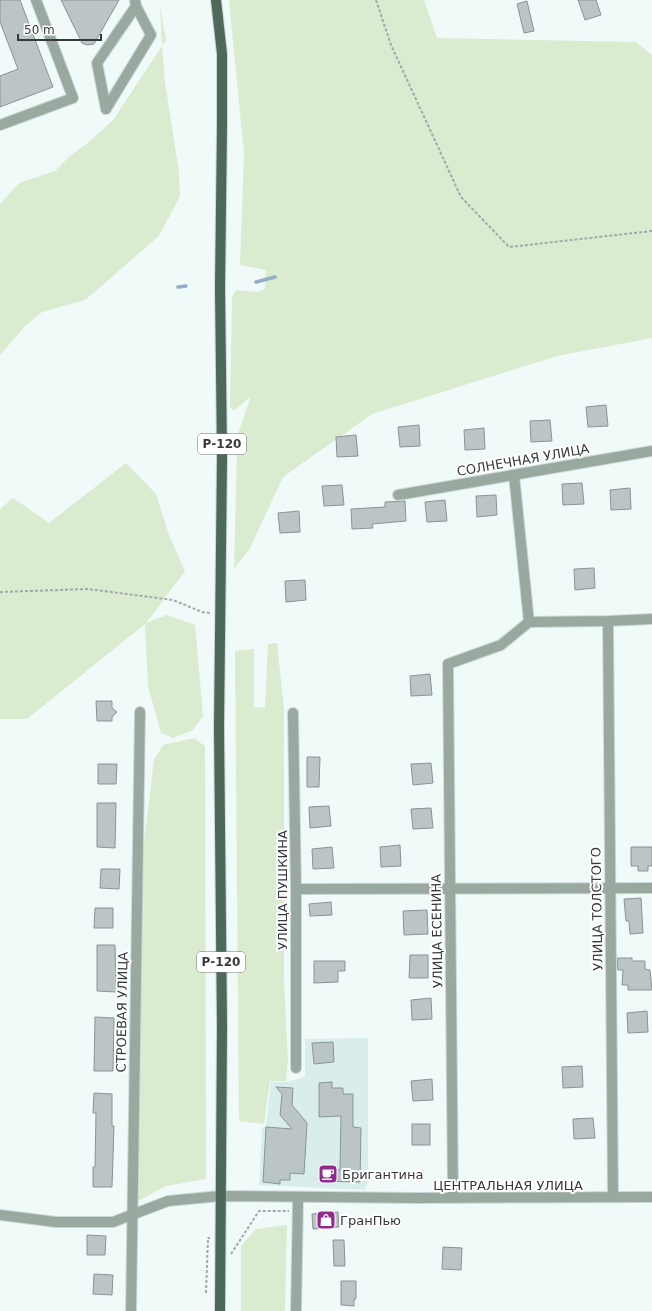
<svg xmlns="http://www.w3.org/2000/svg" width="652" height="1311" viewBox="0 0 652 1311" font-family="'DejaVu Sans',sans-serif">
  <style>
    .built { fill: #d9eeec }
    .green { fill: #daebd0 }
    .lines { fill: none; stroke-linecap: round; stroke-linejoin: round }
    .stream { stroke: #92afc9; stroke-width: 3.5 }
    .building { fill: #bbc5c8; stroke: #8a9496 }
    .minor-casing { stroke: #ced7d7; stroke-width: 12 }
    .major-casing { stroke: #ced7d7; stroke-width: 12 }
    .path { stroke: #a1a9a9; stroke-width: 2; stroke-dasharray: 3 2; stroke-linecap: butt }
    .minor { stroke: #99a9a0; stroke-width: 10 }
    .major { stroke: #4c6959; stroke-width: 10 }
    .labels { text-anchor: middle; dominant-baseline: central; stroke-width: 4; stroke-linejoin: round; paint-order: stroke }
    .shield { fill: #fff; stroke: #727575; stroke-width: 1 }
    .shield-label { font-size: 12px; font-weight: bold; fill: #363a3a }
    .street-label { font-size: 13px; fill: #363a3a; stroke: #fff }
    .poi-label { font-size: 13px; fill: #363a3a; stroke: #fff; text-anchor: start }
  </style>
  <rect width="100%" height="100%" fill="#effaf9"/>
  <polygon class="built" points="368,1038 368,1181 365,1190 259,1185 262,1128 266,1125 271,1082 287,1082 305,1077 305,1039"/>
  <g class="green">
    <polygon points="229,0 424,0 437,38 636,42 652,55 652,338 557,356 372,414 283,477 249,550 234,569 237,451 235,443 251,396 234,411 230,407 232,297 236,290 257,292 265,289 266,270 240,265 244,154"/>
    <polygon points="160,6 166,40 162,46 165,82 179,172 180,196 159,236 85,300 42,312 26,325 0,355 0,204 19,183 55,171 70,156 89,142 113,120 162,46"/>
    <polygon points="126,463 156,494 169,535 185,571 146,623 167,615 195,625 203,716 193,730 173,738 161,733 148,686 145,624 27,719 0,719 0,509 13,498 49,523"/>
    <polygon points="277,643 284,709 284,982 288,1060 286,1081 270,1081 264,1124 239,1121 235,651 254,649 254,707 265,708 268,644"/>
    <polygon points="194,738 205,746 206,1179 166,1186 134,1203 140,875 154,760 163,745"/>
    <polygon points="287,1225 285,1311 241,1311 241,1246 256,1229"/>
  </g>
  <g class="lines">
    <g class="stream">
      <polyline points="256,282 275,277"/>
      <polyline points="178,287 186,286"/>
    </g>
  </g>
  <g class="building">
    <polygon points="0,0 20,0 53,87 0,107 0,76 18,69 0,22"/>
    <polygon points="61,0 119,0 94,44 87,45 82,43"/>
    <polygon points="578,0 596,0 601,15 585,20"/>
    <polygon points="527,1 534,31 524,33 517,4"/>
    <polygon points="606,405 608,426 588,427 586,407"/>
    <polygon points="550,420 552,441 531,442 530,421"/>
    <polygon points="419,425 420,446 400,447 398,427"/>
    <polygon points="484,428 485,449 465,450 464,430"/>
    <polygon points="356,435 358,456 337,457 336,437"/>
    <polygon points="582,483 584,504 563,505 562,484"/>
    <polygon points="342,485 344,505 324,506 322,486"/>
    <polygon points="630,488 631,509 611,510 610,490"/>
    <polygon points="496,495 497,515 477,517 476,496"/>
    <polygon points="445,500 447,521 427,522 425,502"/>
    <polygon points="405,501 406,521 372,524 373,528 352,529 351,509 385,507 385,502"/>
    <polygon points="299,511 300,532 280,533 278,513"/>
    <polygon points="594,568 595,588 575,590 574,569"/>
    <polygon points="305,580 306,600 286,602 285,581"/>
    <polygon points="430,674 432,695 411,696 410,676"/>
    <polygon points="96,701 112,701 112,708 117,712 112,717 112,721 97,721"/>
    <polygon points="307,757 320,757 319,787 307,787"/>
    <polygon points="431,763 433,783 413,785 411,764"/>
    <polygon points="98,764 117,764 116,784 98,784"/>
    <polygon points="97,803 116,803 115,848 97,847"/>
    <polygon points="329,806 331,826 310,828 309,807"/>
    <polygon points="431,808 433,828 413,829 411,809"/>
    <polygon points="400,845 401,866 381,867 380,847"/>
    <polygon points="332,847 334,868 313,869 312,849"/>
    <polygon points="631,847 652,847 652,866 648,866 648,871 638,871 638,866 631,866"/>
    <polygon points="101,869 120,869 119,889 100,888"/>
    <polygon points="641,898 643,933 630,934 629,921 626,921 624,899"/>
    <polygon points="331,902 332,915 310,916 309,904"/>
    <polygon points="95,908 113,908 113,928 94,928"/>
    <polygon points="427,910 428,934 404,935 403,911"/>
    <polygon points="97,945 115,945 116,992 97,991"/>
    <polygon points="410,955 428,955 428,978 409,978"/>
    <polygon points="617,958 632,958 632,961 645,961 645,969 650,970 652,990 628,990 628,985 622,985 623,970 618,970"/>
    <polygon points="314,961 345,961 345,971 338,971 338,982 314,983"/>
    <polygon points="431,998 432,1019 412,1020 411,1000"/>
    <polygon points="647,1011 648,1032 628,1033 627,1013"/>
    <polygon points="95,1017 114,1018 113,1071 94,1071"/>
    <polygon points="333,1042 334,1062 314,1064 312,1043"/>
    <polygon points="582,1066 583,1087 563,1088 562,1067"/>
    <polygon points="432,1079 433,1100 413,1101 411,1081"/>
    <polygon points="332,1082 332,1088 343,1088 343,1094 353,1094 353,1127 361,1128 360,1182 320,1181 320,1170 340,1170 341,1116 319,1117 319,1083"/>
    <polygon points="276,1087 293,1088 292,1105 307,1123 304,1174 290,1173 290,1180 280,1180 280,1184 263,1182 266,1127 292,1129 280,1115 282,1094"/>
    <polygon points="94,1093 112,1094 112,1126 114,1126 112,1187 93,1187 93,1167 95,1167 96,1113 93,1113"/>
    <polygon points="593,1118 595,1138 574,1139 573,1119"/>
    <rect x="412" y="1124" width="18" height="21"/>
    <polygon points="338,1212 339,1227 313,1229 312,1214"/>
    <polygon points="87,1235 106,1236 105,1255 87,1255"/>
    <polygon points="333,1240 344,1240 345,1266 334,1266"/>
    <polygon points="443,1247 462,1248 461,1270 442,1269"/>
    <polygon points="94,1274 113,1275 112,1295 93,1294"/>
    <polygon points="341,1281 356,1281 356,1299 354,1299 354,1306 341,1305"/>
  </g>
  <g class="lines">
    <g class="minor-casing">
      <g id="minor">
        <polyline points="106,109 151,35 136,6 135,0"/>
        <polyline points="106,109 97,63 136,6"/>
        <polyline points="0,125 73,98 36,0"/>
        <polyline points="514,475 529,622"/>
        <polyline points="398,495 652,451"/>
        <polyline points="608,621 613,1197"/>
        <polyline points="293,713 296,889 296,1068"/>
        <polyline points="296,889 652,888"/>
        <polyline points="453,1198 448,664 501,645 529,622 608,621 652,619"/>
        <polyline points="0,1215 56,1222 113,1222 168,1201 220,1196 416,1198 652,1197"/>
        <polyline points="131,1311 140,712"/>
        <polyline points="296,1311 298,1198"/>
      </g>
    </g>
    <g class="major-casing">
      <polyline id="major" points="216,0 222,54 222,125 220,288 222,456 219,727 222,1027 220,1311"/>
    </g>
    <g class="path">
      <polyline points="376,0 391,45 461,197 509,247 652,231"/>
      <polyline points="0,592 88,589 173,600 202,612 210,613"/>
      <polyline points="231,1254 259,1211 289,1211"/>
      <polyline points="206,1293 208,1238 210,1238"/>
    </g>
    <use href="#minor" class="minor"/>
    <use href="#major" class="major"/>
  </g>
  <defs>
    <g id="cafe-square" transform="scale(1)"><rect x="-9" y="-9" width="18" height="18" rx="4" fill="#92298d" stroke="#fff"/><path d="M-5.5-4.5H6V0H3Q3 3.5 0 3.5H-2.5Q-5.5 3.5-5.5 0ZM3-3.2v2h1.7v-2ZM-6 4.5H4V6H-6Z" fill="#fff"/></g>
    <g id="shop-square" transform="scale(1)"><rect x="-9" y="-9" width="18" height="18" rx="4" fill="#92298d" stroke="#fff"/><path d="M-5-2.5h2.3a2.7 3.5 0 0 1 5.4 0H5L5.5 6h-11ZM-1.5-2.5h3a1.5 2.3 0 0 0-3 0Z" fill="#fff"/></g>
  </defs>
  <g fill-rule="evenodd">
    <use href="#cafe-square" x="328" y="1174"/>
    <use href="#shop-square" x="326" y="1220"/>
  </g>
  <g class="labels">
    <g class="shield">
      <rect x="198" y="434" width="48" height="20" rx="3"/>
      <rect x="197" y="952" width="48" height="20" rx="3"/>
    </g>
    <g class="shield-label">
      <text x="222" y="444">Р-120</text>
      <text x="221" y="962">Р-120</text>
    </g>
    <g class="street-label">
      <text transform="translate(523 460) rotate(-10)">СОЛНЕЧНАЯ УЛИЦА</text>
      <text transform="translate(282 890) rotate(-90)">УЛИЦА ПУШКИНА</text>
      <text transform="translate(597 909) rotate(-91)">УЛИЦА ТОЛСТОГО</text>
      <text transform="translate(437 931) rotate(-91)">УЛИЦА ЕСЕНИНА</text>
      <text transform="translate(122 1012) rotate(-89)">СТРОЕВАЯ УЛИЦА</text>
      <text x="508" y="1185">ЦЕНТРАЛЬНАЯ УЛИЦА</text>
    </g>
    <g class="poi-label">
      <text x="342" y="1174">Бригантина</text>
      <text x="340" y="1220">ГранПью</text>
    </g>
  </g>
  <path d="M18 34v6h83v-6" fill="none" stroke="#363a3a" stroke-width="2"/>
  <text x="24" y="34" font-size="12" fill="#363a3a" stroke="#ffffff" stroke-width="3" paint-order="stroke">50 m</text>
</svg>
